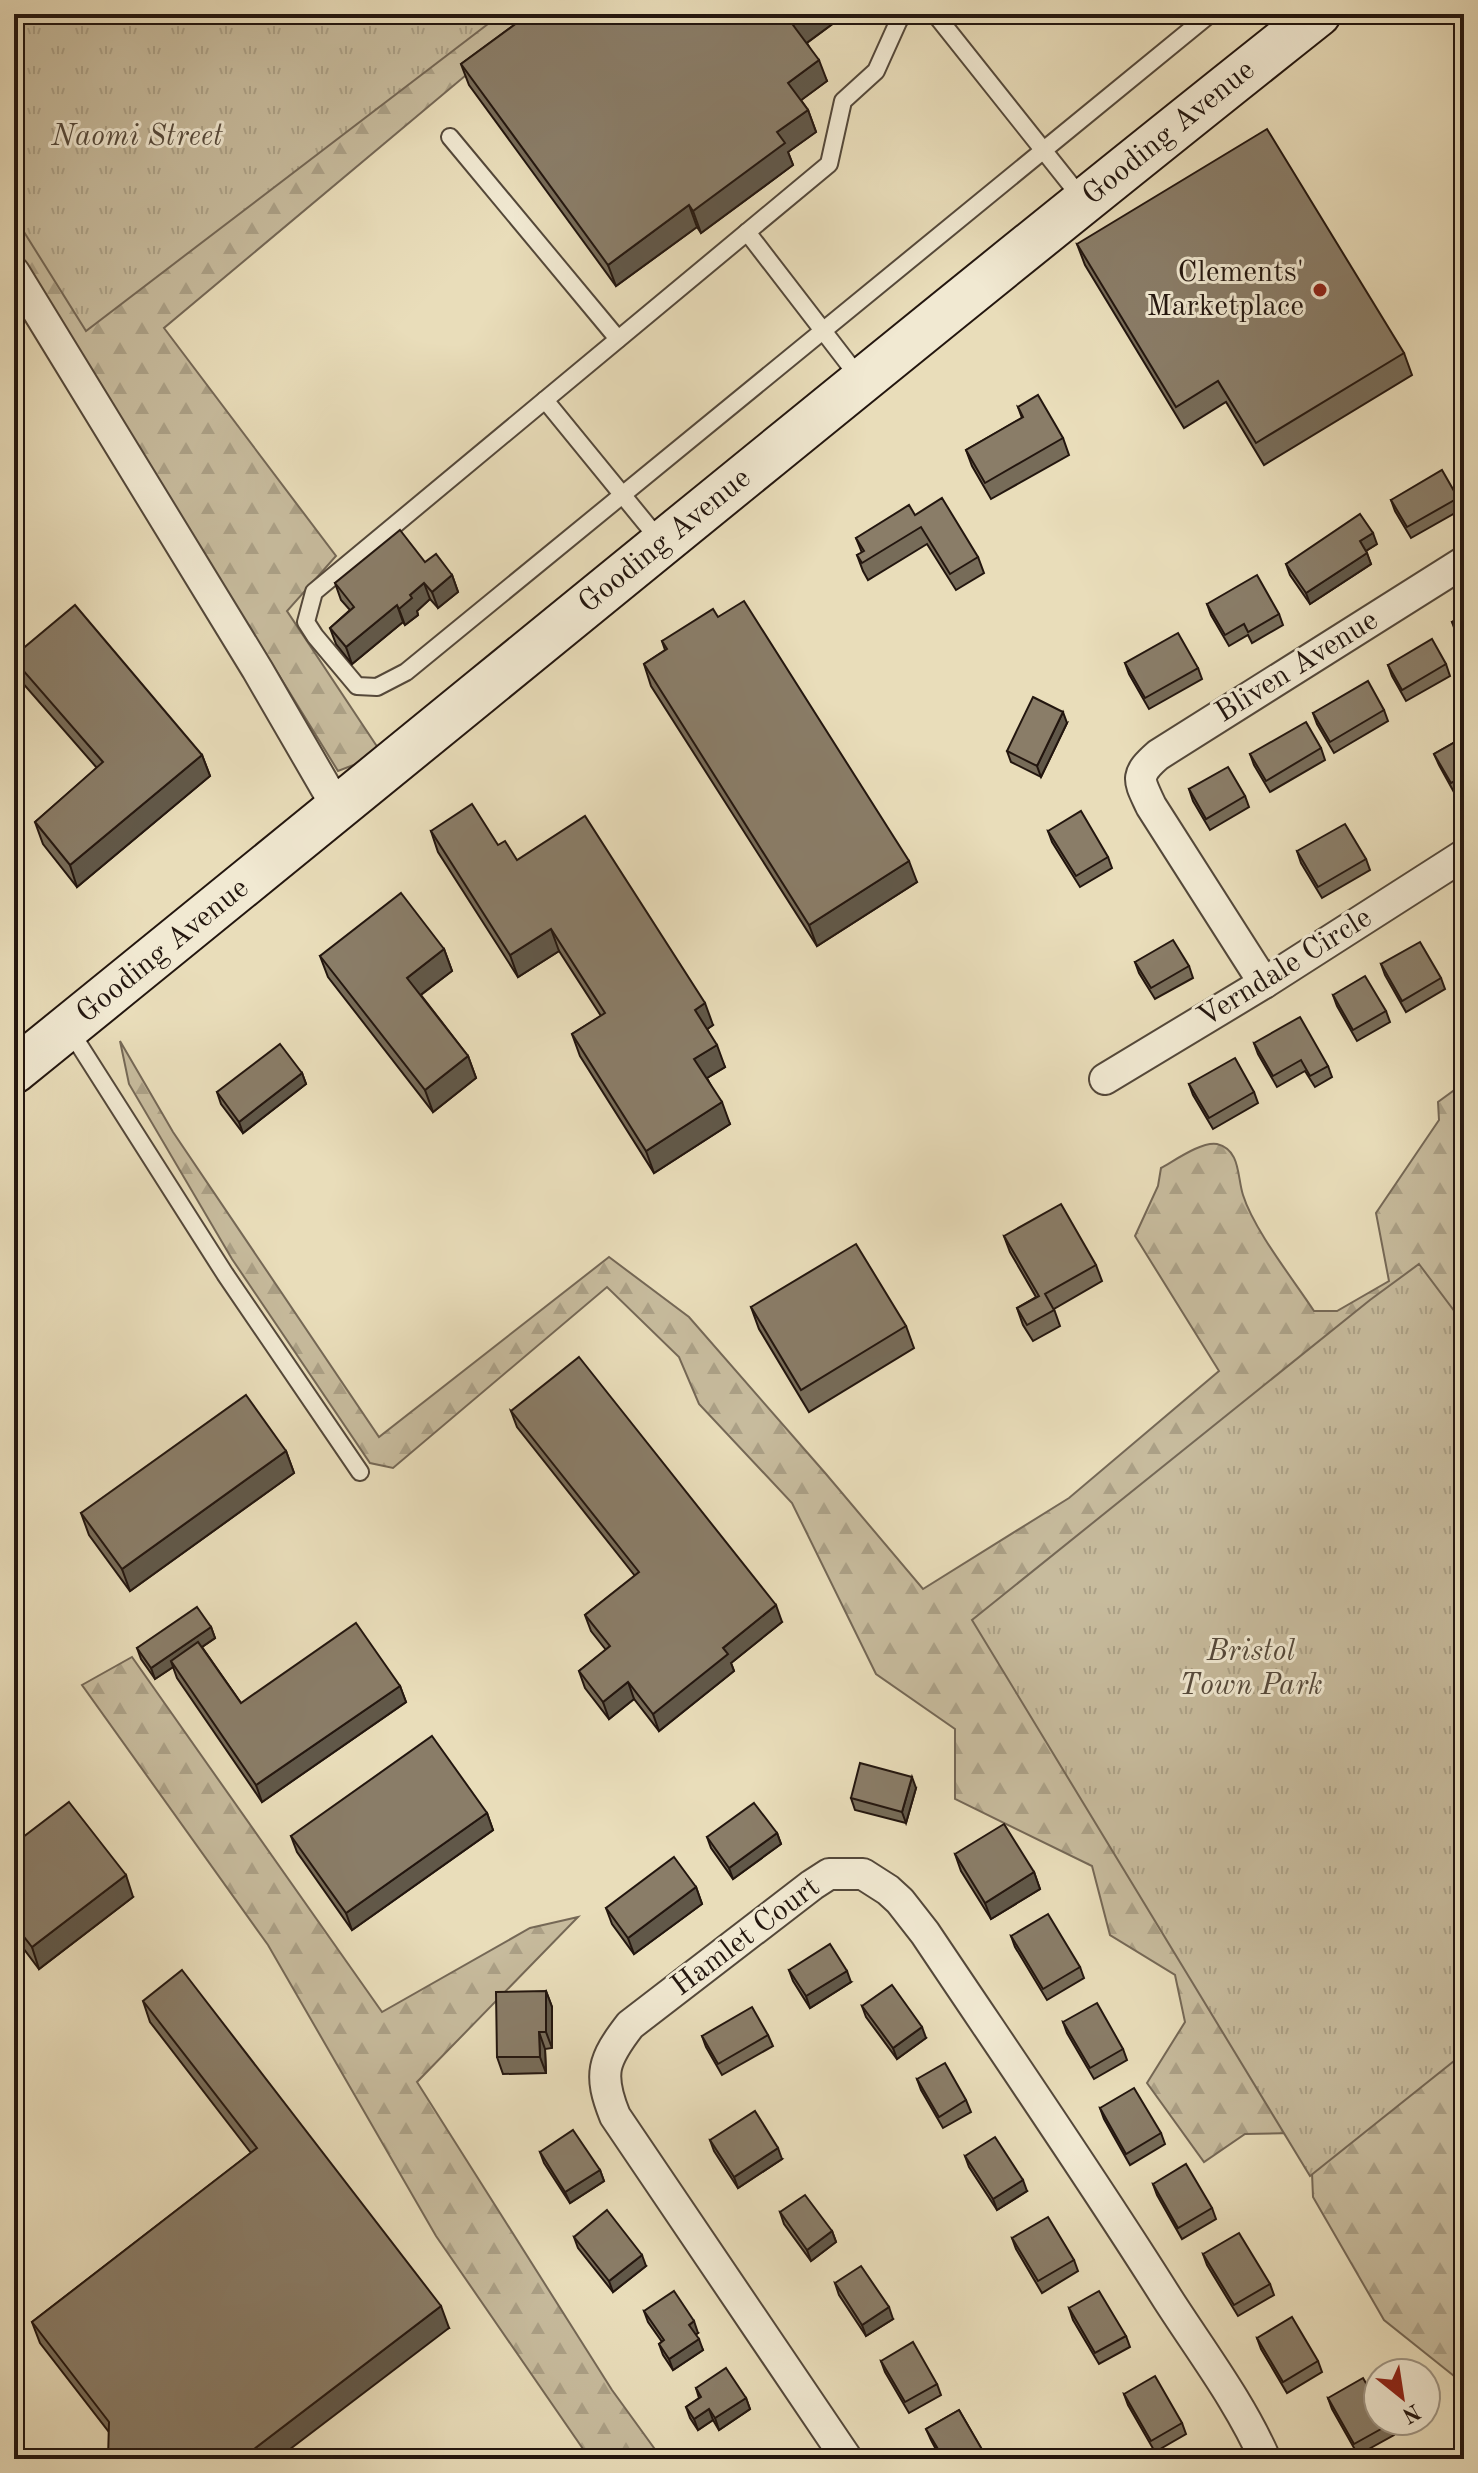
<svg xmlns="http://www.w3.org/2000/svg" width="1478" height="2473" viewBox="0 0 1478 2473" font-family="'Old Standard TT',serif">
  <style>
    .forest { fill: url(#forest-firs); stroke: #756856; stroke-width: 2 }
    .park { fill: url(#park-tufts); stroke: #756856; stroke-width: 2 }
    .lines { fill: none; stroke-linecap: round; stroke-linejoin: round }
    .service-casing { stroke: #54483a; stroke-width: 20 }
    .minor-casing { stroke: #54483a; stroke-width: 34 }
    .secondary-casing { stroke: #23160f; stroke-width: 48 }
    .service { stroke: #f1e9d2; stroke-width: 16 }
    .minor { stroke: #f1e9d2; stroke-width: 30 }
    .secondary { stroke: #f1e9d2; stroke-width: 44 }
    .wall { fill: #776c59; stroke: #23160f; stroke-width: 2 }
    .shaded-wall { fill: #615849; stroke: #23160f; stroke-width: 2 }
    .building { fill: #8a7d68; stroke: #23160f; stroke-width: 2 }
    .poi-dot { fill: #8f2418; stroke: #f1e9d2; stroke-width: 3 }
    .labels { text-anchor: middle; dominant-baseline: central; stroke-width: 6; stroke-linejoin: round; paint-order: stroke }
    .street-label { font-size: 30px; fill: #23160f; stroke: #f1e9d2 }
    .park-label { font-size: 30px; font-style: italic; fill: #54483a; stroke: #f1e9d2 }
    .poi-label { font-size: 30px; fill: #23160f; stroke: #f1e9d2; text-anchor: end }
  </style>
  <defs>
    <pattern id="forest-firs" width="22" height="20" patternUnits="userSpaceOnUse" patternTransform="scale(2)"><rect width="22" height="20" fill="#c7bb9d"/><path d="M5 1l3.5 6h-7zM16 11l3.5 6h-7z" fill="#aba086"/></pattern>
    <pattern id="park-tufts" width="24" height="20" patternUnits="userSpaceOnUse" patternTransform="scale(2)"><rect width="24" height="20" fill="#c7bb9d"/><path d="M3 7l-1-3M5 7V3M7 7l1-3M15 17l-1-3M17 17v-4M19 17l1-3" fill="none" stroke="#aba086"/></pattern>
  </defs>
  <rect width="100%" height="100%" fill="#e9ddba"/>
  <filter id="stains"><feTurbulence type="fractalNoise" baseFrequency=".0025" numOctaves="4"/><feColorMatrix values="0 0 0 0 .2 0 0 0 0 .09 0 0 0 0 .02 0 0 0 .5 -.17"/></filter>
  <radialGradient id="worn" r=".72"><stop offset=".6" stop-color="#630" stop-opacity="0"/><stop offset="1" stop-color="#630" stop-opacity=".3"/></radialGradient>
  <g class="forest">
    <polygon points="14,14 539,14 164,328 336,556 287,611 382,754 338,771 14,245"/>
    <path d="M120 1041 173 1132 379 1437 609 1257 689 1317 826 1474 923 1589 1069 1498 1219 1371 1135 1236 1158 1186 1161 1168C1174 1161 1202 1141 1217 1144 1241 1150 1237 1177 1243 1195 1254 1230 1293 1279 1314 1311H1337L1389 1281 1376 1213 1439 1120 1438 1102 1464 1083V2384L1384 2320 1313 2197 1311 2149 1294 2133 1245 2134 1204 2162 1147 2083 1185 2022 1175 1975 1110 1935 1092 1866 955 1799V1729L876 1674 792 1503 699 1404 679 1357 607 1287 393 1468 370 1463 232 1259 129 1084Z"/>
    <polygon points="132,1657 382,2012 530,1928 578,1917 417,2082 612,2390 662,2459 590,2459 436,2236 268,1945 82,1685"/>
  </g>
  <g class="park">
    <polygon points="14,14 501,14 86,331 14,216"/>
    <polygon points="1419,1264 1464,1324 1464,2053 1310,2176 972,1620 1370,1300"/>
  </g>
  <g class="lines">
    <g class="service-casing">
      <g id="service">
        <polyline points="905,14 899,20 876,71 843,101 829,164 314,592 306,622 315,636 357,686 377,687 406,672 1210,14"/>
        <polyline points="935,14 1083,200"/>
        <polyline points="450,137 618,339"/>
        <polyline points="747,232 861,380"/>
        <polyline points="545,400 661,542"/>
        <polyline points="69,1029 225,1274 360,1472"/>
      </g>
    </g>
    <g class="minor-casing">
      <g id="minor">
        <polyline points="14,272 257,669 337,807"/>
        <path d="M1264 983 1151 806C1139 780 1134 776 1158 755L1464 562"/>
        <polyline points="1105,1079 1264,983 1464,855"/>
        <path d="M847 2459 615 2116C598 2074 603 2060 630 2025L812 1885 829 1874H863L888 1890 900 1901 925 1933C1006 2054 1089 2174 1167 2298 1201 2351 1240 2402 1265 2459"/>
      </g>
    </g>
    <g class="secondary-casing">
      <path id="secondary" d="M14 1071C449 719 880 362 1318 14"/>
    </g>
    <use href="#service" class="service"/>
    <use href="#minor" class="minor"/>
    <use href="#secondary" class="secondary"/>
  </g>
  <g class="wall">
    <polygon points="529,14 846,14 807,43 827,81 801,100 808,110 816,132 788,152 793,165 701,233 697,227 616,286 469,85 461,64"/>
    <polygon points="1077,244 1404,353 1412,375 1264,465 1226,402 1184,428 1085,265"/>
    <polygon points="1018,407 1063,438 1069,455 991,499 972,466 966,450 1022,418"/>
    <polygon points="1458,498 1462,509 1411,538 1395,511 1391,500"/>
    <polygon points="915,515 978,557 984,573 956,590 927,544 868,580 863,571 857,555 862,553 856,538"/>
    <polygon points="1377,544 1366,551 1371,564 1310,604 1290,575 1286,564"/>
    <polygon points="425,562 452,575 458,592 438,608 430,599 417,611 418,615 405,625 403,622 352,664 336,644 330,628 350,610 341,600 335,583"/>
    <polygon points="1207,604 1279,614 1283,625 1252,643 1248,635 1229,646 1211,615"/>
    <polygon points="1464,616 1464,646 1456,633 1452,622"/>
    <polygon points="718,617 917,882 817,946 651,686 644,664 665,650 662,641"/>
    <polygon points="14,656 202,755 210,776 77,887 43,844 35,822 97,768 20,680 14,663"/>
    <polygon points="1125,663 1198,668 1202,679 1149,709 1129,674"/>
    <polygon points="1446,664 1450,676 1406,701 1392,676 1388,665"/>
    <polygon points="1384,710 1388,721 1334,753 1317,724 1313,713"/>
    <polygon points="1067,723 1041,777 1011,762 1007,751"/>
    <polygon points="1464,737 1464,788 1455,794 1439,765 1434,754"/>
    <polygon points="1321,748 1325,760 1270,792 1254,765 1250,754"/>
    <polygon points="1189,789 1245,796 1249,807 1210,830 1193,801"/>
    <polygon points="431,831 498,845 713,1025 707,1029 725,1067 707,1078 730,1124 654,1173 580,1056 572,1034 601,1016 559,951 518,977 438,852"/>
    <polygon points="1048,831 1108,857 1112,868 1080,887 1052,842"/>
    <polygon points="1297,851 1366,859 1370,870 1322,898 1301,863"/>
    <polygon points="444,949 452,971 421,995 468,1056 476,1078 433,1112 328,977 320,956"/>
    <polygon points="1135,962 1189,966 1193,978 1155,999 1139,973"/>
    <polygon points="1381,964 1441,978 1445,989 1406,1012 1385,975"/>
    <polygon points="1333,995 1386,1011 1390,1022 1357,1041 1337,1006"/>
    <polygon points="1254,1043 1328,1066 1332,1077 1315,1087 1305,1071 1277,1087 1258,1054"/>
    <polygon points="302,1073 306,1084 243,1133 221,1104 217,1092"/>
    <polygon points="1189,1084 1254,1092 1258,1103 1213,1129 1193,1095"/>
    <polygon points="1004,1236 1096,1265 1102,1281 1054,1309 1060,1326 1033,1341 1023,1325 1017,1308 1036,1297 1010,1252"/>
    <polygon points="751,1307 906,1326 914,1348 809,1412 759,1329"/>
    <polygon points="511,1411 782,1622 731,1663 734,1671 659,1731 634,1699 609,1719 585,1688 579,1671 606,1650 591,1631 585,1615 635,1576 517,1427"/>
    <polygon points="286,1451 294,1473 130,1591 89,1535 81,1513"/>
    <polygon points="211,1627 215,1638 202,1647 241,1703 400,1686 406,1702 262,1802 177,1678 173,1667 155,1679 141,1659 137,1648"/>
    <polygon points="916,1788 906,1823 855,1810 851,1798"/>
    <polygon points="487,1813 493,1830 352,1930 297,1852 291,1836"/>
    <polygon points="777,1833 781,1844 733,1879 711,1848 707,1837"/>
    <polygon points="14,1844 133,1897 39,1969 14,1936"/>
    <polygon points="955,1854 1034,1872 1040,1889 991,1919 961,1871"/>
    <polygon points="696,1887 702,1904 634,1954 612,1924 606,1908"/>
    <polygon points="1011,1936 1080,1967 1084,1978 1047,2000 1015,1947"/>
    <polygon points="789,1970 851,1982 810,2008 793,1981"/>
    <polygon points="546,1991 552,2007 552,2048 545,2049 546,2073 503,2074 497,2057"/>
    <polygon points="143,2001 449,2328 109,2432 40,2343 32,2322 251,2153 150,2022"/>
    <polygon points="862,2006 926,2038 897,2059 866,2017"/>
    <polygon points="1063,2022 1123,2049 1127,2060 1094,2079 1067,2033"/>
    <polygon points="768,2035 773,2046 722,2075 706,2047 702,2036"/>
    <polygon points="917,2079 966,2100 971,2112 943,2128 921,2090"/>
    <polygon points="1100,2108 1161,2133 1165,2144 1130,2165 1104,2119"/>
    <polygon points="710,2140 782,2159 738,2188 714,2151"/>
    <polygon points="540,2152 600,2170 604,2181 570,2203 544,2163"/>
    <polygon points="965,2156 1027,2191 997,2210 969,2167"/>
    <polygon points="1153,2184 1212,2208 1216,2219 1182,2239 1157,2195"/>
    <polygon points="780,2212 832,2231 836,2242 811,2261 784,2224"/>
    <polygon points="574,2237 646,2266 613,2292 578,2248"/>
    <polygon points="1012,2238 1074,2260 1078,2271 1042,2293 1016,2249"/>
    <polygon points="1203,2254 1270,2284 1274,2295 1238,2316 1207,2265"/>
    <polygon points="835,2283 893,2319 866,2336 839,2295"/>
    <polygon points="1069,2308 1126,2336 1130,2347 1099,2364 1073,2320"/>
    <polygon points="644,2311 698,2333 695,2335 703,2350 673,2370 663,2355 659,2344 662,2342 648,2322"/>
    <polygon points="1257,2338 1318,2361 1322,2372 1287,2393 1261,2349"/>
    <polygon points="881,2361 937,2384 941,2395 909,2413 885,2372"/>
    <polygon points="696,2388 746,2398 750,2409 719,2430 713,2420 698,2430 690,2418 686,2407 699,2398"/>
    <polygon points="1124,2394 1182,2423 1186,2434 1155,2452 1128,2405"/>
    <polygon points="1328,2398 1390,2424 1394,2435 1358,2455 1332,2409"/>
    <polygon points="959,2410 987,2459 941,2459 931,2440 926,2429"/>
  </g>
  <g class="shaded-wall">
    <polygon points="808,14 846,14 801,47 793,25"/>
    <polygon points="819,60 827,81 796,104 788,83"/>
    <polygon points="808,110 816,132 788,152 793,165 701,233 693,211 777,132"/>
    <polygon points="689,205 697,227 616,286 608,265"/>
    <polygon points="1373,533 1377,544 1364,552 1360,541"/>
    <polygon points="1367,553 1371,564 1310,604 1306,593"/>
    <polygon points="452,575 458,592 438,608 432,592"/>
    <polygon points="424,583 430,599 417,611 418,615 405,625 399,609 410,595"/>
    <polygon points="397,605 403,622 352,664 346,647"/>
    <polygon points="1063,712 1067,723 1041,777 1037,766"/>
    <polygon points="202,755 210,776 77,887 70,865"/>
    <polygon points="909,861 917,882 817,946 809,925"/>
    <polygon points="551,929 559,951 518,977 510,955"/>
    <polygon points="444,949 452,971 415,999 407,978"/>
    <polygon points="705,1003 713,1025 703,1032 695,1010"/>
    <polygon points="717,1045 725,1067 702,1081 694,1059"/>
    <polygon points="468,1056 476,1078 433,1112 425,1090"/>
    <polygon points="302,1073 306,1084 243,1133 239,1122"/>
    <polygon points="722,1102 730,1124 654,1173 646,1151"/>
    <polygon points="286,1451 294,1473 130,1591 122,1569"/>
    <polygon points="776,1605 782,1622 731,1663 734,1671 659,1731 653,1714 723,1648"/>
    <polygon points="211,1627 215,1638 174,1666 171,1661 173,1667 155,1679 151,1668"/>
    <polygon points="628,1682 634,1699 609,1719 603,1702"/>
    <polygon points="400,1686 406,1702 262,1802 256,1785"/>
    <polygon points="912,1777 916,1788 906,1823 902,1812"/>
    <polygon points="487,1813 493,1830 352,1930 346,1913"/>
    <polygon points="777,1833 781,1844 733,1879 729,1868"/>
    <polygon points="1034,1872 1040,1889 991,1919 985,1903"/>
    <polygon points="126,1875 133,1897 39,1969 32,1947"/>
    <polygon points="696,1887 702,1904 634,1954 628,1938"/>
    <polygon points="847,1971 851,1982 810,2008 806,1996"/>
    <polygon points="546,1991 552,2007 552,2048 546,2032"/>
    <polygon points="922,2027 926,2038 897,2059 893,2048"/>
    <polygon points="539,2032 545,2049 546,2073 540,2057"/>
    <polygon points="778,2148 782,2159 738,2188 734,2177"/>
    <polygon points="600,2170 604,2181 570,2203 565,2192"/>
    <polygon points="1023,2180 1027,2191 997,2210 993,2199"/>
    <polygon points="832,2231 836,2242 811,2261 807,2250"/>
    <polygon points="642,2255 646,2266 613,2292 609,2281"/>
    <polygon points="441,2306 449,2328 277,2459 241,2459"/>
    <polygon points="889,2307 893,2319 866,2336 862,2325"/>
    <polygon points="694,2321 698,2333 693,2336 689,2325"/>
    <polygon points="699,2339 703,2350 673,2370 669,2359"/>
    <polygon points="746,2398 750,2409 719,2430 715,2418"/>
    <polygon points="709,2409 713,2420 698,2430 694,2419"/>
  </g>
  <g class="building">
    <polygon points="529,14 808,14 793,25 819,60 788,83 808,110 777,132 785,143 693,211 689,205 608,265 461,64"/>
    <polygon points="1267,129 1404,353 1256,443 1218,381 1176,407 1077,244"/>
    <polygon points="1038,395 1063,438 985,483 966,450 1023,417 1018,407"/>
    <polygon points="1442,470 1458,498 1407,527 1391,500"/>
    <polygon points="942,498 978,557 950,574 921,527 862,563 857,555 864,551 856,538 909,505 915,515"/>
    <polygon points="1360,514 1373,533 1360,541 1367,553 1306,593 1286,564"/>
    <polygon points="400,530 425,562 436,554 452,575 432,592 424,583 410,595 412,598 399,609 397,605 346,647 330,628 354,607 335,583"/>
    <polygon points="1257,575 1279,614 1248,632 1244,624 1225,635 1207,604"/>
    <polygon points="744,601 909,861 809,925 644,664 667,649 662,641 713,609 718,617"/>
    <polygon points="75,605 202,755 70,865 35,822 103,762 14,660 14,656"/>
    <polygon points="1464,616 1464,642 1452,622"/>
    <polygon points="1178,633 1198,668 1145,698 1125,663"/>
    <polygon points="1432,639 1446,664 1402,690 1388,665"/>
    <polygon points="1368,681 1384,710 1330,742 1313,713"/>
    <polygon points="1033,697 1063,712 1037,766 1007,751"/>
    <polygon points="1306,722 1321,748 1266,781 1250,754"/>
    <polygon points="1464,737 1464,775 1451,783 1434,754"/>
    <polygon points="1228,767 1245,796 1206,819 1189,789"/>
    <polygon points="472,804 498,845 505,841 517,860 585,816 705,1003 695,1010 717,1045 694,1059 722,1102 646,1151 572,1034 605,1013 551,929 510,955 431,831"/>
    <polygon points="1081,811 1108,857 1076,876 1048,831"/>
    <polygon points="1345,824 1366,859 1318,887 1297,851"/>
    <polygon points="401,893 444,949 407,978 468,1056 425,1090 320,956"/>
    <polygon points="1173,940 1189,966 1151,988 1135,962"/>
    <polygon points="1420,942 1441,978 1402,1001 1381,964"/>
    <polygon points="1365,976 1386,1011 1353,1030 1333,995"/>
    <polygon points="1300,1017 1328,1066 1310,1076 1301,1060 1273,1076 1254,1043"/>
    <polygon points="280,1044 302,1073 239,1122 217,1092"/>
    <polygon points="1235,1058 1254,1092 1209,1118 1189,1084"/>
    <polygon points="1061,1204 1096,1265 1045,1294 1054,1310 1027,1325 1017,1308 1039,1296 1004,1236"/>
    <polygon points="856,1244 906,1326 801,1390 751,1307"/>
    <polygon points="579,1357 776,1605 723,1648 728,1654 653,1714 628,1682 603,1702 579,1671 610,1646 585,1615 639,1572 511,1411"/>
    <polygon points="246,1395 286,1451 122,1569 81,1513"/>
    <polygon points="197,1607 211,1627 151,1668 137,1648"/>
    <polygon points="356,1623 400,1686 256,1785 171,1661 198,1642 241,1703"/>
    <polygon points="432,1736 487,1813 346,1913 291,1836"/>
    <polygon points="860,1763 912,1777 902,1812 851,1798"/>
    <polygon points="69,1802 126,1875 32,1947 14,1924 14,1844"/>
    <polygon points="754,1803 777,1833 729,1868 707,1837"/>
    <polygon points="1004,1824 1034,1872 985,1903 955,1854"/>
    <polygon points="674,1857 696,1887 628,1938 606,1908"/>
    <polygon points="1048,1914 1080,1967 1043,1989 1011,1936"/>
    <polygon points="830,1944 847,1971 806,1996 789,1970"/>
    <polygon points="182,1970 441,2306 241,2459 108,2459 109,2422 32,2322 257,2148 143,2001"/>
    <polygon points="892,1985 922,2027 893,2048 862,2006"/>
    <polygon points="546,1991 546,2032 539,2032 540,2057 497,2057 496,1992"/>
    <polygon points="1097,2003 1123,2049 1090,2068 1063,2022"/>
    <polygon points="752,2007 768,2035 718,2064 702,2036"/>
    <polygon points="945,2063 966,2100 939,2117 917,2079"/>
    <polygon points="1134,2088 1161,2133 1126,2154 1100,2108"/>
    <polygon points="755,2111 778,2148 734,2177 710,2140"/>
    <polygon points="573,2130 600,2170 565,2192 540,2152"/>
    <polygon points="995,2137 1023,2180 993,2199 965,2156"/>
    <polygon points="1186,2164 1212,2208 1178,2228 1153,2184"/>
    <polygon points="805,2195 832,2231 807,2250 780,2212"/>
    <polygon points="607,2210 642,2255 609,2281 574,2237"/>
    <polygon points="1048,2217 1074,2260 1038,2281 1012,2238"/>
    <polygon points="1239,2233 1270,2284 1234,2305 1203,2254"/>
    <polygon points="861,2266 889,2307 862,2325 835,2283"/>
    <polygon points="674,2291 694,2321 689,2325 699,2339 669,2359 659,2344 664,2340 644,2311"/>
    <polygon points="1099,2291 1126,2336 1095,2353 1069,2308"/>
    <polygon points="1292,2317 1318,2361 1283,2382 1257,2338"/>
    <polygon points="913,2342 937,2384 905,2402 881,2361"/>
    <polygon points="726,2368 746,2398 715,2418 709,2409 694,2419 686,2407 701,2397 696,2388"/>
    <polygon points="1155,2376 1182,2423 1151,2441 1124,2394"/>
    <polygon points="1363,2378 1378,2404 1378,2421 1388,2421 1390,2424 1354,2444 1328,2398"/>
    <polygon points="959,2410 987,2458 984,2459 944,2459 926,2429"/>
  </g>
  <circle class="poi-dot" cx="1320" cy="290" r="8"/>
  <g class="labels">
    <g class="street-label">
      <text transform="translate(1169 133) rotate(-39)">Gooding Avenue</text>
      <text transform="translate(665 541) rotate(-39)">Gooding Avenue</text>
      <text transform="translate(1297 667) rotate(-32)">Bliven Avenue</text>
      <text transform="translate(163 951) rotate(-39)">Gooding Avenue</text>
      <text transform="translate(1285 968) rotate(-32)">Verndale Circle</text>
      <text transform="translate(746 1937) rotate(-37)">Hamlet Court</text>
    </g>
    <g class="park-label">
      <text x="137" y="137">Naomi Street</text>
      <text x="1251" y="1652">Bristol<tspan x="1251" dy="34">Town Park</tspan></text>
    </g>
    <g class="poi-label">
      <text x="1304" y="273">Clements'<tspan x="1304" dy="34">Marketplace</tspan></text>
    </g>
  </g>
  <rect width="1478" height="2473" fill="none" stroke="#e9ddba" stroke-width="48"/>
  <rect x="16" y="16" width="1446" height="2441" fill="none" stroke="#23160f" stroke-width="4"/>
  <rect x="24" y="24" width="1430" height="2425" fill="none" stroke="#23160f" stroke-width="2"/>
  <g transform="translate(1402 2397) rotate(150)"><circle r="38" fill="#f1e9d2" stroke="#9f9584" stroke-width="2"/>
  <path d="M0-6L14 30L0 20L-14 30Z" fill="#8f2418"/>
  <text y="-12" font-size="22" font-weight="bold" text-anchor="middle" fill="#23160f">N</text>
  </g>
  <rect width="100%" height="100%" filter="url(#stains)"/>
  <rect width="100%" height="100%" fill="url(#worn)"/>
</svg>
